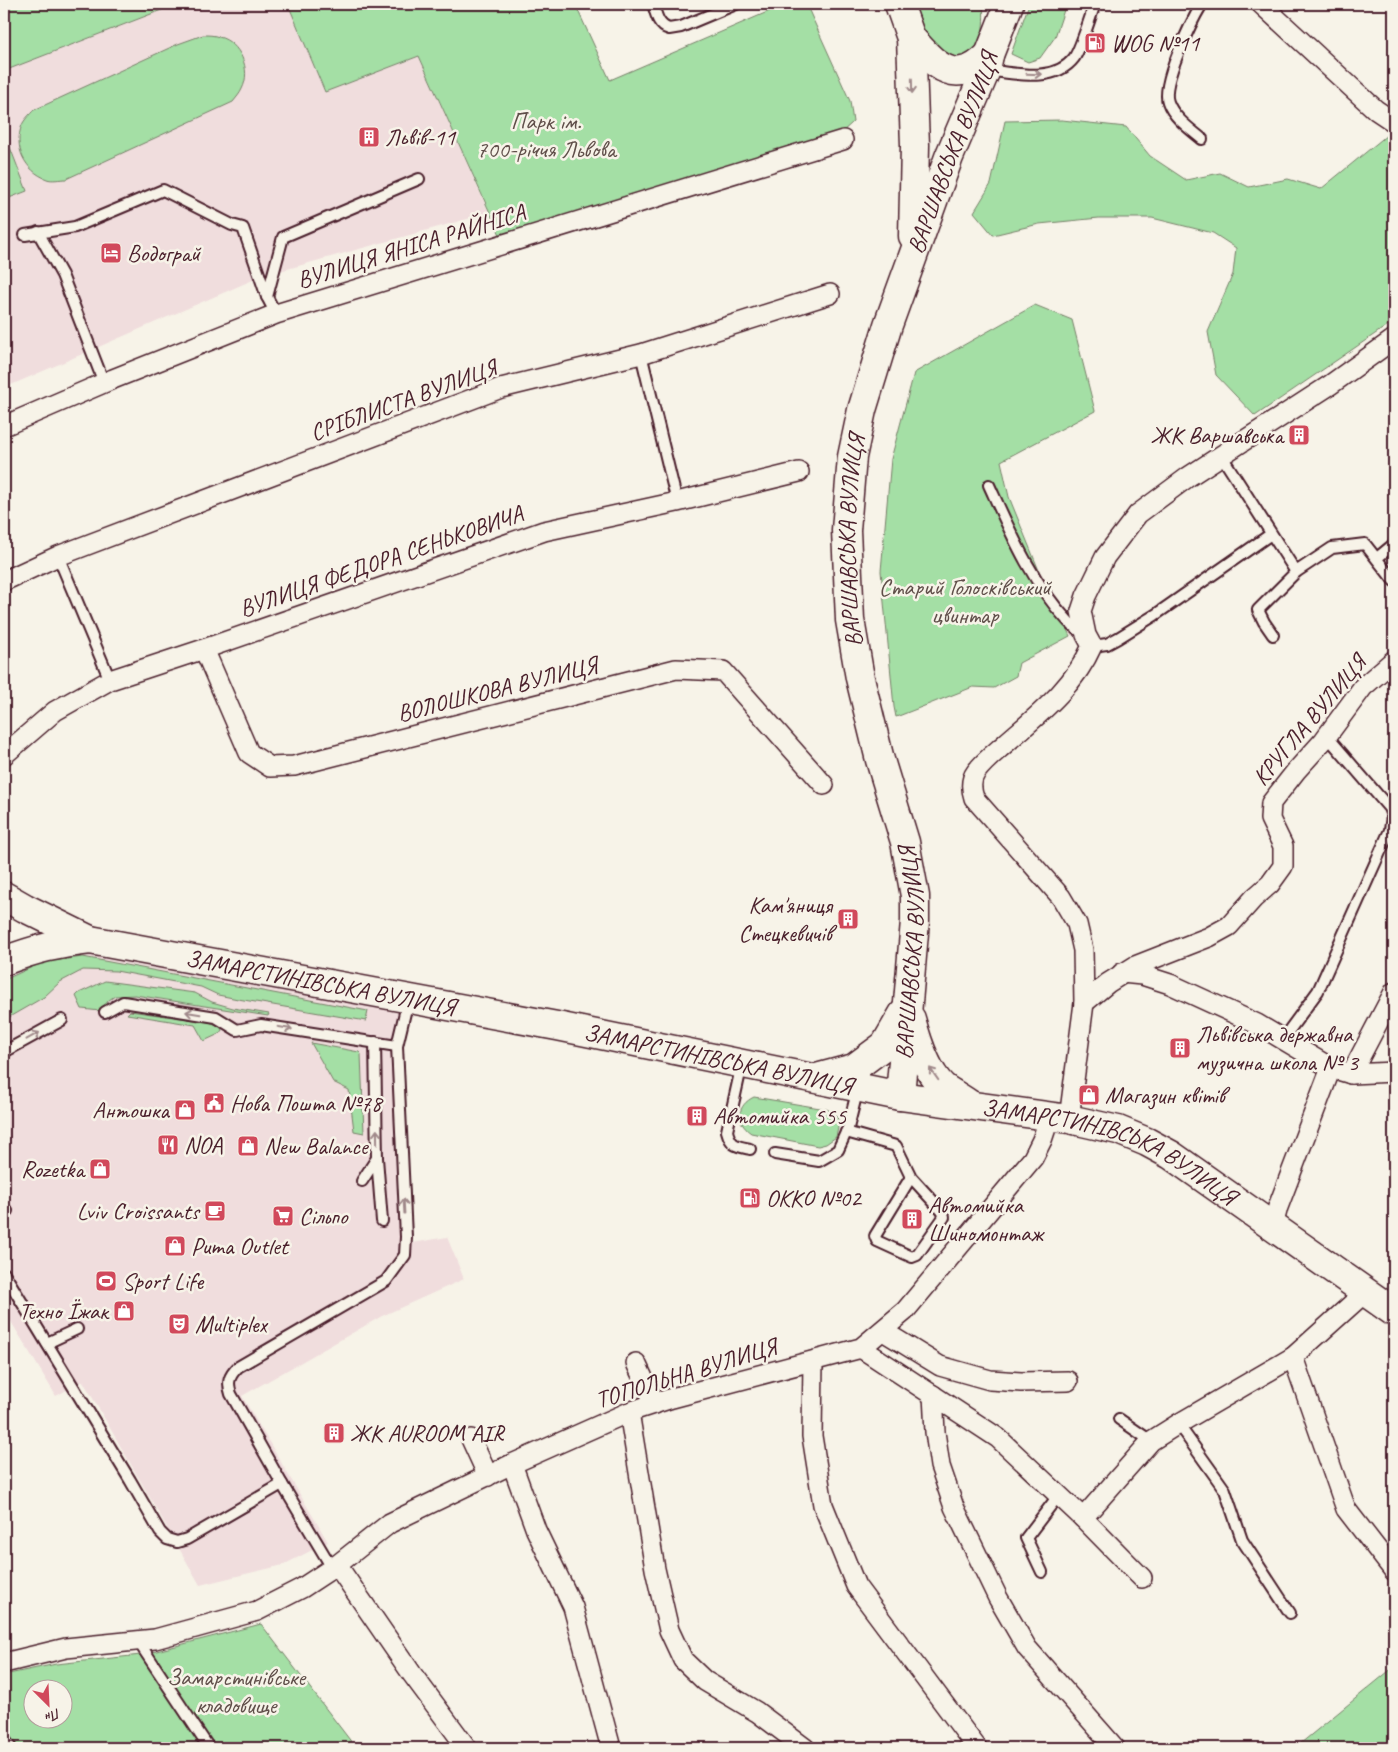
<svg xmlns="http://www.w3.org/2000/svg" width="1398" height="1752" viewBox="0 0 1398 1752" font-family="Caveat,sans-serif">
  <style>
    .built { fill: #f0dddd }
    .green { fill: #a4dfa5; stroke: #777f68; fill-rule: evenodd }
    .lines { fill: none; stroke-linecap: round; stroke-linejoin: round }
    .service-casing { stroke: #4a1f2b; stroke-width: 14 }
    .minor-casing { stroke: #4a1f2b; stroke-width: 22 }
    .secondary-casing { stroke: #4a1f2b; stroke-width: 31 }
    .service { stroke: #f7f3e8; stroke-width: 10 }
    .minor { stroke: #f7f3e8; stroke-width: 19 }
    .secondary { stroke: #f7f3e8; stroke-width: 28 }
    .oneway { stroke: #a0898a }
    .labels { text-anchor: middle; dominant-baseline: central; stroke-width: 5; stroke-linejoin: round; paint-order: stroke }
    .poi-label { font-size: 24px; fill: #4a1f2b; stroke: #f7f3e8; text-anchor: start }
    .park-label { font-size: 24px; fill: #604f4a; stroke: #f7f3e8 }
    .street-label { font-size: 24px; fill: #4a1f2b; stroke: #f7f3e8 }
  </style>
  <rect width="100%" height="100%" fill="#f7f3e8"/>
  <filter id="ink" filterUnits="userSpaceOnUse"><feTurbulence type="fractalNoise" baseFrequency=".02" numOctaves="2"/><feDisplacementMap in="SourceGraphic" scale="10" xChannelSelector="R" yChannelSelector="G"/><feConvolveMatrix kernelMatrix="1 2 1 2 8 2 1 2 1" color-interpolation-filters="sRGB"/></filter>
  <g filter="url(#ink)">
    <g class="built">
      <polygon points="178,4 288,4 325,92 419,56 489,213 262,276 4,388 4,200 27,191 4,132 4,71"/>
      <polygon points="84,948 411,1010 402,1046 413,1243 447,1237 464,1279 382,1316 242,1396 328,1542 283,1565 200,1585 83,1381 56,1396 4,1310 4,969"/>
    </g>
    <g class="green">
      <polygon points="4,4 177,4 4,71"/>
      <polygon points="288,4 575,4 610,80 786,4 806,4 850,101 853,122 841,133 501,237 419,56 325,92"/>
      <path d="M914 4H983C985 25 983 52 962 63L931 47Z"/>
      <polygon points="1029,4 1066,4 1055,37 1040,58 1028,62 1011,54"/>
      <path d="M203 35C208 35 214 35 219 37 240 42 252 70 242 89 240 94 236 98 233 102L66 179C60 179 52 181 47 179 25 171 13 147 22 125 24 120 30 114 34 110L178 44Z"/>
      <polygon points="1062,120 1126,127 1150,156 1186,180 1220,173 1249,187 1288,179 1321,189 1387,135 1394,137 1394,321 1255,416 1216,375 1208,332 1233,274 1236,248 1213,233 1152,218 1099,218 1039,224 993,235 974,212 991,184 1005,121"/>
      <polygon points="4,132 27,191 4,200"/>
      <polygon points="1035,305 1072,320 1095,411 1001,461 1009,497 1040,573 1070,636 1019,663 1016,676 994,688 973,687 896,717 894,707 881,571 891,459 914,373"/>
      <polygon points="83,957 368,1011 366,1021 238,999 218,995 201,987 116,971 83,970 60,982 44,997 4,1020 4,980 43,962"/>
      <polygon points="105,981 195,993 212,1002 233,1008 269,1014 268,1016 135,995 115,996 109,1000 100,1011 82,1009 76,996 79,993"/>
      <polygon points="130,1011 209,1022 220,1026 222,1030 219,1034 204,1041 195,1025 127,1014"/>
      <polygon points="311,1043 359,1052 361,1054 364,1133 354,1131 349,1090 333,1082"/>
      <path d="M754 1097 826 1109 833 1112 837 1117 839 1123 836 1137 826 1144 818 1146 751 1133C735 1122 737 1105 754 1097Z"/>
      <path d="M261 1624 356 1748H17L4 1732V1675L56 1664 141 1655ZM32 1690H62V1720H32Z"/>
      <polygon points="1394,1667 1394,1748 1295,1748"/>
    </g>
    <g class="lines">
      <g class="service-casing">
        <g id="service">
          <path d="M653 4C656 14 658 26 669 29L681 27 736 4"/>
          <path d="M1202 4C1191 22 1161 84 1168 102 1173 117 1190 129 1202 139"/>
          <path d="M987 70C1014 73 1054 84 1074 58 1081 48 1090 17 1095 4"/>
          <polyline points="38,232 62,275 104,383"/>
          <polyline points="25,235 75,227 163,190 232,225 243,228 267,297 276,314"/>
          <polyline points="267,297 283,237 419,179"/>
          <polyline points="641,354 677,502"/>
          <polyline points="1221,455 1296,572"/>
          <path d="M989 485C1010 531 1032 583 1067 620 1072 626 1079 630 1085 635"/>
          <polyline points="58,556 110,680"/>
          <polyline points="1377,558 1394,544"/>
          <polyline points="1273,635 1264,622 1258,610 1296,572 1332,548 1365,544 1394,581"/>
          <polyline points="1092,646 1107,644 1118,638 1155,615 1271,534"/>
          <polyline points="105,1012 123,1002 216,1017 237,1030 261,1025 397,1046"/>
          <polyline points="1282,1040 1318,991 1390,830 1392,816 1389,808 1327,736"/>
          <polyline points="375,1042 377,1158 382,1221"/>
          <polyline points="4,1052 62,1020"/>
          <path d="M742 1064 727 1131C731 1146 736 1146 750 1149"/>
          <polyline points="846,1132 896,1146 911,1177 943,1212 944,1217 917,1255 912,1257 877,1241 875,1236 911,1177"/>
          <polyline points="775,1154 819,1161 838,1150 848,1128 858,1088"/>
          <polyline points="362,1181 377,1158"/>
          <polyline points="4,1213 7,1211"/>
          <polyline points="4,1273 130,1480 160,1532 167,1539 177,1542 187,1539 282,1484"/>
          <polyline points="47,1343 77,1329"/>
          <polyline points="1119,1419 1151,1441"/>
          <polyline points="1178,1424 1225,1490 1242,1540 1290,1613"/>
          <path d="M332 1568 282 1484 231 1394C227 1382 229 1376 238 1367L386 1281 405 1255 406 1237 397 1046 408 1000"/>
          <polyline points="1042,1572 1026,1538 1058,1496"/>
          <polyline points="138,1641 209,1748"/>
          <polyline points="4,1739 11,1748"/>
        </g>
      </g>
      <g class="minor-casing">
        <g id="minor">
          <polyline points="1261,4 1376,110 1394,122"/>
          <polyline points="4,426 113,379 276,314 843,140"/>
          <polyline points="4,581 58,556 501,388 641,354 830,294"/>
          <polyline points="204,649 249,753 270,767 294,766 676,669 723,671 824,785"/>
          <polyline points="4,755 55,711 110,680 204,649 544,531 677,502 799,472"/>
          <polyline points="1122,973 1142,975 1170,984 1257,1024 1331,1068 1351,1074 1394,1072"/>
          <polyline points="1084,1003 1108,983 1135,966 1209,937 1229,926 1254,898 1270,884 1283,866 1283,846 1270,819 1271,803 1296,771 1324,740 1363,687 1394,660"/>
          <polyline points="1351,1074 1394,992"/>
          <path d="M1069 1119 1084 1003 1083 950 1077 924 1061 897 974 798C971 789 970 780 976 772 984 761 996 752 1006 743 1039 714 1074 687 1092 646L1086 635 1081 611 1086 596 1105 557 1138 514 1188 477 1330 385 1394 339"/>
          <polyline points="1273,1226 1278,1207 1331,1068"/>
          <polyline points="883,1331 940,1366 990,1380 1021,1382 1068,1381"/>
          <polyline points="861,1348 998,1438 1083,1518 1142,1578"/>
          <polyline points="1293,1357 1346,1509 1394,1571"/>
          <polyline points="813,1361 812,1436 823,1505 856,1586 977,1748"/>
          <polyline points="636,1363 655,1404"/>
          <polyline points="933,1395 935,1432 940,1466 954,1507 998,1598 1027,1648 1115,1748"/>
          <polyline points="629,1412 655,1569 669,1630 683,1660 705,1681 757,1712 805,1748"/>
          <polyline points="471,1439 488,1476"/>
          <polyline points="512,1464 536,1530 573,1607 611,1748"/>
          <polyline points="1083,1518 1151,1441 1178,1424 1293,1357 1361,1296 1369,1294"/>
          <polyline points="337,1565 412,1674 467,1748"/>
          <polyline points="4,1663 66,1648 155,1639 257,1611 302,1588 337,1565 390,1523 512,1464 629,1412 672,1398 861,1348 905,1311 1033,1158 1042,1140 1050,1116"/>
        </g>
      </g>
      <g class="secondary-casing">
        <g id="secondary">
          <polyline points="899,4 911,38 915,145 913,236"/>
          <path d="M911 38C924 52 941 75 962 71 973 70 982 62 989 55"/>
          <path id="s1" d="M4 896 25 908 90 940 557 1026 900 1096 1069 1119 1118 1130 1147 1142 1171 1155 1394 1312"/>
          <path d="M4 961C35 949 57 944 90 940"/>
          <path d="M911 1019C917 1041 926 1071 943 1087 951 1093 961 1098 969 1104"/>
          <polyline points="820,1077 854,1068 885,1045 903,1014"/>
          <path id="s2" d="M900 1096 915 921V896L905 842 880 760 860 678 850 620 846 530 852 457 862 410 888 325 949 157 986 70 989 55 1009 4"/>
        </g>
      </g>
      <use href="#service" class="service"/>
      <use href="#minor" class="minor"/>
      <use href="#secondary" class="secondary"/>
    </g>
    <defs><path id="oneway-shaft" d="M-6 0H5M1.5-3L5.5 0L1.5 3" fill="none" stroke-width="1.6" stroke-linecap="round" stroke-linejoin="round" transform="scale(1.25)"/></defs>
    <g class="oneway">
      <use href="#oneway-shaft" transform="translate(1034 74) rotate(2)"/>
      <use href="#oneway-shaft" transform="translate(912 86) rotate(89)"/>
      <use href="#oneway-shaft" transform="translate(193 1013) rotate(-171)"/>
      <use href="#oneway-shaft" transform="translate(285 1028) rotate(9)"/>
      <use href="#oneway-shaft" transform="translate(33 1036) rotate(-29)"/>
      <use href="#oneway-shaft" transform="translate(934 1074) rotate(-125)"/>
      <use href="#oneway-shaft" transform="translate(377 1137) rotate(-91)"/>
      <use href="#oneway-shaft" transform="translate(404 1206) rotate(-93)"/>
    </g>
  </g>
  <defs>
    <g id="fuel-square" transform="scale(1.125)"><rect x="-9" y="-9" width="18" height="18" rx="4" fill="#d1495b" stroke="#f7f3e8"/><path d="M-5.5-6h7V0h2V4h1.3V-2.5L3-4.5l.8-.8L6-3V5H2.5V1h-1V6h-7ZM-4.2-4.7v3.2H.2V-4.7Z" fill="#fff"/></g>
    <g id="building-square" transform="scale(1.125)"><rect x="-9" y="-9" width="18" height="18" rx="4" fill="#d1495b" stroke="#f7f3e8"/><path d="M-4-6H4V6H1V3H-1V6H-4ZM-2.5-4.3h1.7v1.8h-1.7ZM.8-4.3h1.7v1.8H.8ZM-2.5-1h1.7V.8h-1.7ZM.8-1h1.7V.8H.8Z" fill="#fff"/></g>
    <g id="hotel-square" transform="scale(1.125)"><rect x="-9" y="-9" width="18" height="18" rx="4" fill="#d1495b" stroke="#f7f3e8"/><path d="M-6-4.5h1.5V1H6V5H4.5V3h-9V5H-6ZM-4 0a1.8 1.8 0 1 1 3.6 0ZM.5 0V-2.5h3Q6-2.5 6 0Z" fill="#fff"/></g>
    <g id="shop-square" transform="scale(1.125)"><rect x="-9" y="-9" width="18" height="18" rx="4" fill="#d1495b" stroke="#f7f3e8"/><path d="M-5-2.5h2.3a2.7 3.5 0 0 1 5.4 0H5L5.5 6h-11ZM-1.5-2.5h3a1.5 2.3 0 0 0-3 0Z" fill="#fff"/></g>
    <g id="civic-square" transform="scale(1.125)"><rect x="-9" y="-9" width="18" height="18" rx="4" fill="#d1495b" stroke="#f7f3e8"/><path d="M-.6-6.5H3V-4.5H.6V-3L4-1V1h2V6H-6V1h2V-1L-.6-3ZM-1.2 2.5V6h2.4V2.5Z" fill="#fff"/></g>
    <g id="restaurant-square" transform="scale(1.125)"><rect x="-9" y="-9" width="18" height="18" rx="4" fill="#d1495b" stroke="#f7f3e8"/><path d="M-5-6h1v4h1v-4h1v4h1v-4h1v5L-1.5 .5V6h-2V.5L-5-1ZM5-6V6H3V1.5H1.5Q1.5-4 5-6Z" fill="#fff"/></g>
    <g id="cafe-square" transform="scale(1.125)"><rect x="-9" y="-9" width="18" height="18" rx="4" fill="#d1495b" stroke="#f7f3e8"/><path d="M-5.5-4.5H6V0H3Q3 3.5 0 3.5H-2.5Q-5.5 3.5-5.5 0ZM3-3.2v2h1.7v-2ZM-6 4.5H4V6H-6Z" fill="#fff"/></g>
    <g id="supermarket-square" transform="scale(1.125)"><rect x="-9" y="-9" width="18" height="18" rx="4" fill="#d1495b" stroke="#f7f3e8"/><path d="M-6-5.5h2.5l.6 2H6L4.5 2H-2.5L-4.4-4H-6ZM-1.5 3.2a1.3 1.3 0 1 0 .1 0ZM3 3.2a1.3 1.3 0 1 0 .1 0Z" fill="#fff"/></g>
    <g id="stadium-square" transform="scale(1.125)"><rect x="-9" y="-9" width="18" height="18" rx="4" fill="#d1495b" stroke="#f7f3e8"/><path d="M0-5a6.5 5 0 1 0 0 10a6.5 5 0 1 0 0-10ZM-3.5-1.8h7v3.6h-7Z" fill="#fff"/></g>
    <g id="theatre-square" transform="scale(1.125)"><rect x="-9" y="-9" width="18" height="18" rx="4" fill="#d1495b" stroke="#f7f3e8"/><path d="M-5-5.5Q0-4 5-5.5V0Q5 5 0 6Q-5 5-5 0ZM-3.3-2.5H-1v1.5H-3.3ZM1-2.5H3.3v1.5H1ZM-2.8 1Q0 5.5 2.8 1Z" fill="#fff"/></g>
  </defs>
  <g fill-rule="evenodd">
    <use href="#fuel-square" x="1095" y="43"/>
    <use href="#building-square" x="369" y="137"/>
    <use href="#hotel-square" x="111" y="253"/>
    <use href="#building-square" x="1299" y="435"/>
    <use href="#building-square" x="848" y="919"/>
    <use href="#building-square" x="1180" y="1048"/>
    <use href="#shop-square" x="1089" y="1095"/>
    <use href="#civic-square" x="214" y="1103"/>
    <use href="#shop-square" x="185" y="1110"/>
    <use href="#building-square" x="697" y="1116"/>
    <use href="#restaurant-square" x="168" y="1145"/>
    <use href="#shop-square" x="248" y="1146"/>
    <use href="#shop-square" x="100" y="1169"/>
    <use href="#fuel-square" x="750" y="1198"/>
    <use href="#cafe-square" x="215" y="1211"/>
    <use href="#supermarket-square" x="283" y="1216"/>
    <use href="#building-square" x="912" y="1219"/>
    <use href="#shop-square" x="175" y="1246"/>
    <use href="#stadium-square" x="106" y="1281"/>
    <use href="#shop-square" x="124" y="1311"/>
    <use href="#theatre-square" x="179" y="1324"/>
    <use href="#building-square" x="334" y="1433"/>
  </g>
  <g class="labels">
    <g class="poi-label">
      <text x="1111" y="43">WOG №11</text>
      <text x="385" y="137">Львів-11</text>
      <text x="127" y="253">Водограй</text>
      <text x="1283" y="435" text-anchor="end">ЖК Варшавська</text>
      <text x="832" y="905" text-anchor="end">Кам'яниця<tspan x="832" dy="28">Стецкевичів</tspan></text>
      <text x="1196" y="1034">Львівська державна<tspan x="1196" dy="28">музична школа № 3</tspan></text>
      <text x="1105" y="1095">Магазин квітів</text>
      <text x="230" y="1103">Нова Пошта №78</text>
      <text x="169" y="1110" text-anchor="end">Антошка</text>
      <text x="713" y="1116">Автомийка 555</text>
      <text x="184" y="1145">NOA</text>
      <text x="264" y="1146">New Balance</text>
      <text x="84" y="1169" text-anchor="end">Rozetka</text>
      <text x="766" y="1198">ОККО №02</text>
      <text x="928" y="1205">Автомийка<tspan x="928" dy="28">Шиномонтаж</tspan></text>
      <text x="199" y="1211" text-anchor="end">Lviv Croissants</text>
      <text x="299" y="1216">Сільпо</text>
      <text x="191" y="1246">Puma Outlet</text>
      <text x="122" y="1281">Sport Life</text>
      <text x="108" y="1311" text-anchor="end">Техно Їжак</text>
      <text x="195" y="1324">Multiplex</text>
      <text x="350" y="1433">ЖК AUROOM AIR</text>
    </g>
    <g class="park-label">
      <text x="546" y="121">Парк ім.<tspan x="546" dy="28">700-річчя Львова</tspan></text>
      <text x="965" y="587">Старий Голосківський<tspan x="965" dy="28">цвинтар</tspan></text>
      <text x="236" y="1677">Замарстинівське<tspan x="236" dy="28">кладовище</tspan></text>
    </g>
    <g class="street-label">
      <text stroke="none"><textPath href="#s2" startOffset="969">ВАРШАВСЬКА ВУЛИЦЯ</textPath></text>
      <text transform="translate(411 246) rotate(-17)">ВУЛИЦЯ ЯНІСА РАЙНІСА</text>
      <text transform="translate(403 400) rotate(-20)">СРІБЛИСТА ВУЛИЦЯ</text>
      <text stroke="none"><textPath href="#s2" startOffset="564">ВАРШАВСЬКА ВУЛИЦЯ</textPath></text>
      <text transform="translate(381 561) rotate(-19)">ВУЛИЦЯ ФЕДОРА СЕНЬКОВИЧА</text>
      <text transform="translate(497 689) rotate(-14)">ВОЛОШКОВА ВУЛИЦЯ</text>
      <text transform="translate(1309 720) rotate(-50)">КРУГЛА ВУЛИЦЯ</text>
      <text stroke="none"><textPath href="#s2" startOffset="144">ВАРШАВСЬКА ВУЛИЦЯ</textPath></text>
      <text stroke="none"><textPath href="#s1" startOffset="331">ЗАМАРСТИНІВСЬКА ВУЛИЦЯ</textPath></text>
      <text stroke="none"><textPath href="#s1" startOffset="736">ЗАМАРСТИНІВСЬКА ВУЛИЦЯ</textPath></text>
      <text stroke="none"><textPath href="#s1" startOffset="1141">ЗАМАРСТИНІВСЬКА ВУЛИЦЯ</textPath></text>
      <text transform="translate(686 1373) rotate(-17)">ТОПОЛЬНА ВУЛИЦЯ</text>
    </g>
  </g>
  <rect width="1398" height="1752" fill="none" stroke="#f7f3e8" stroke-width="20"/>
  <rect x="10" y="10" width="1378" height="1732" fill="none" stroke="#4a1f2b" stroke-width="2" filter="url(#ink)"/>
  <g transform="translate(48 1704) rotate(156)"><circle r="24" fill="#f7f3e8" stroke="#b29e9c"/>
  <path d="M0-4L9 19L0 12L-9 19Z" fill="#d1495b"/>
  <text y="-8" font-size="14" font-weight="bold" text-anchor="middle" fill="#4a1f2b">Пн</text>
  </g>
</svg>
